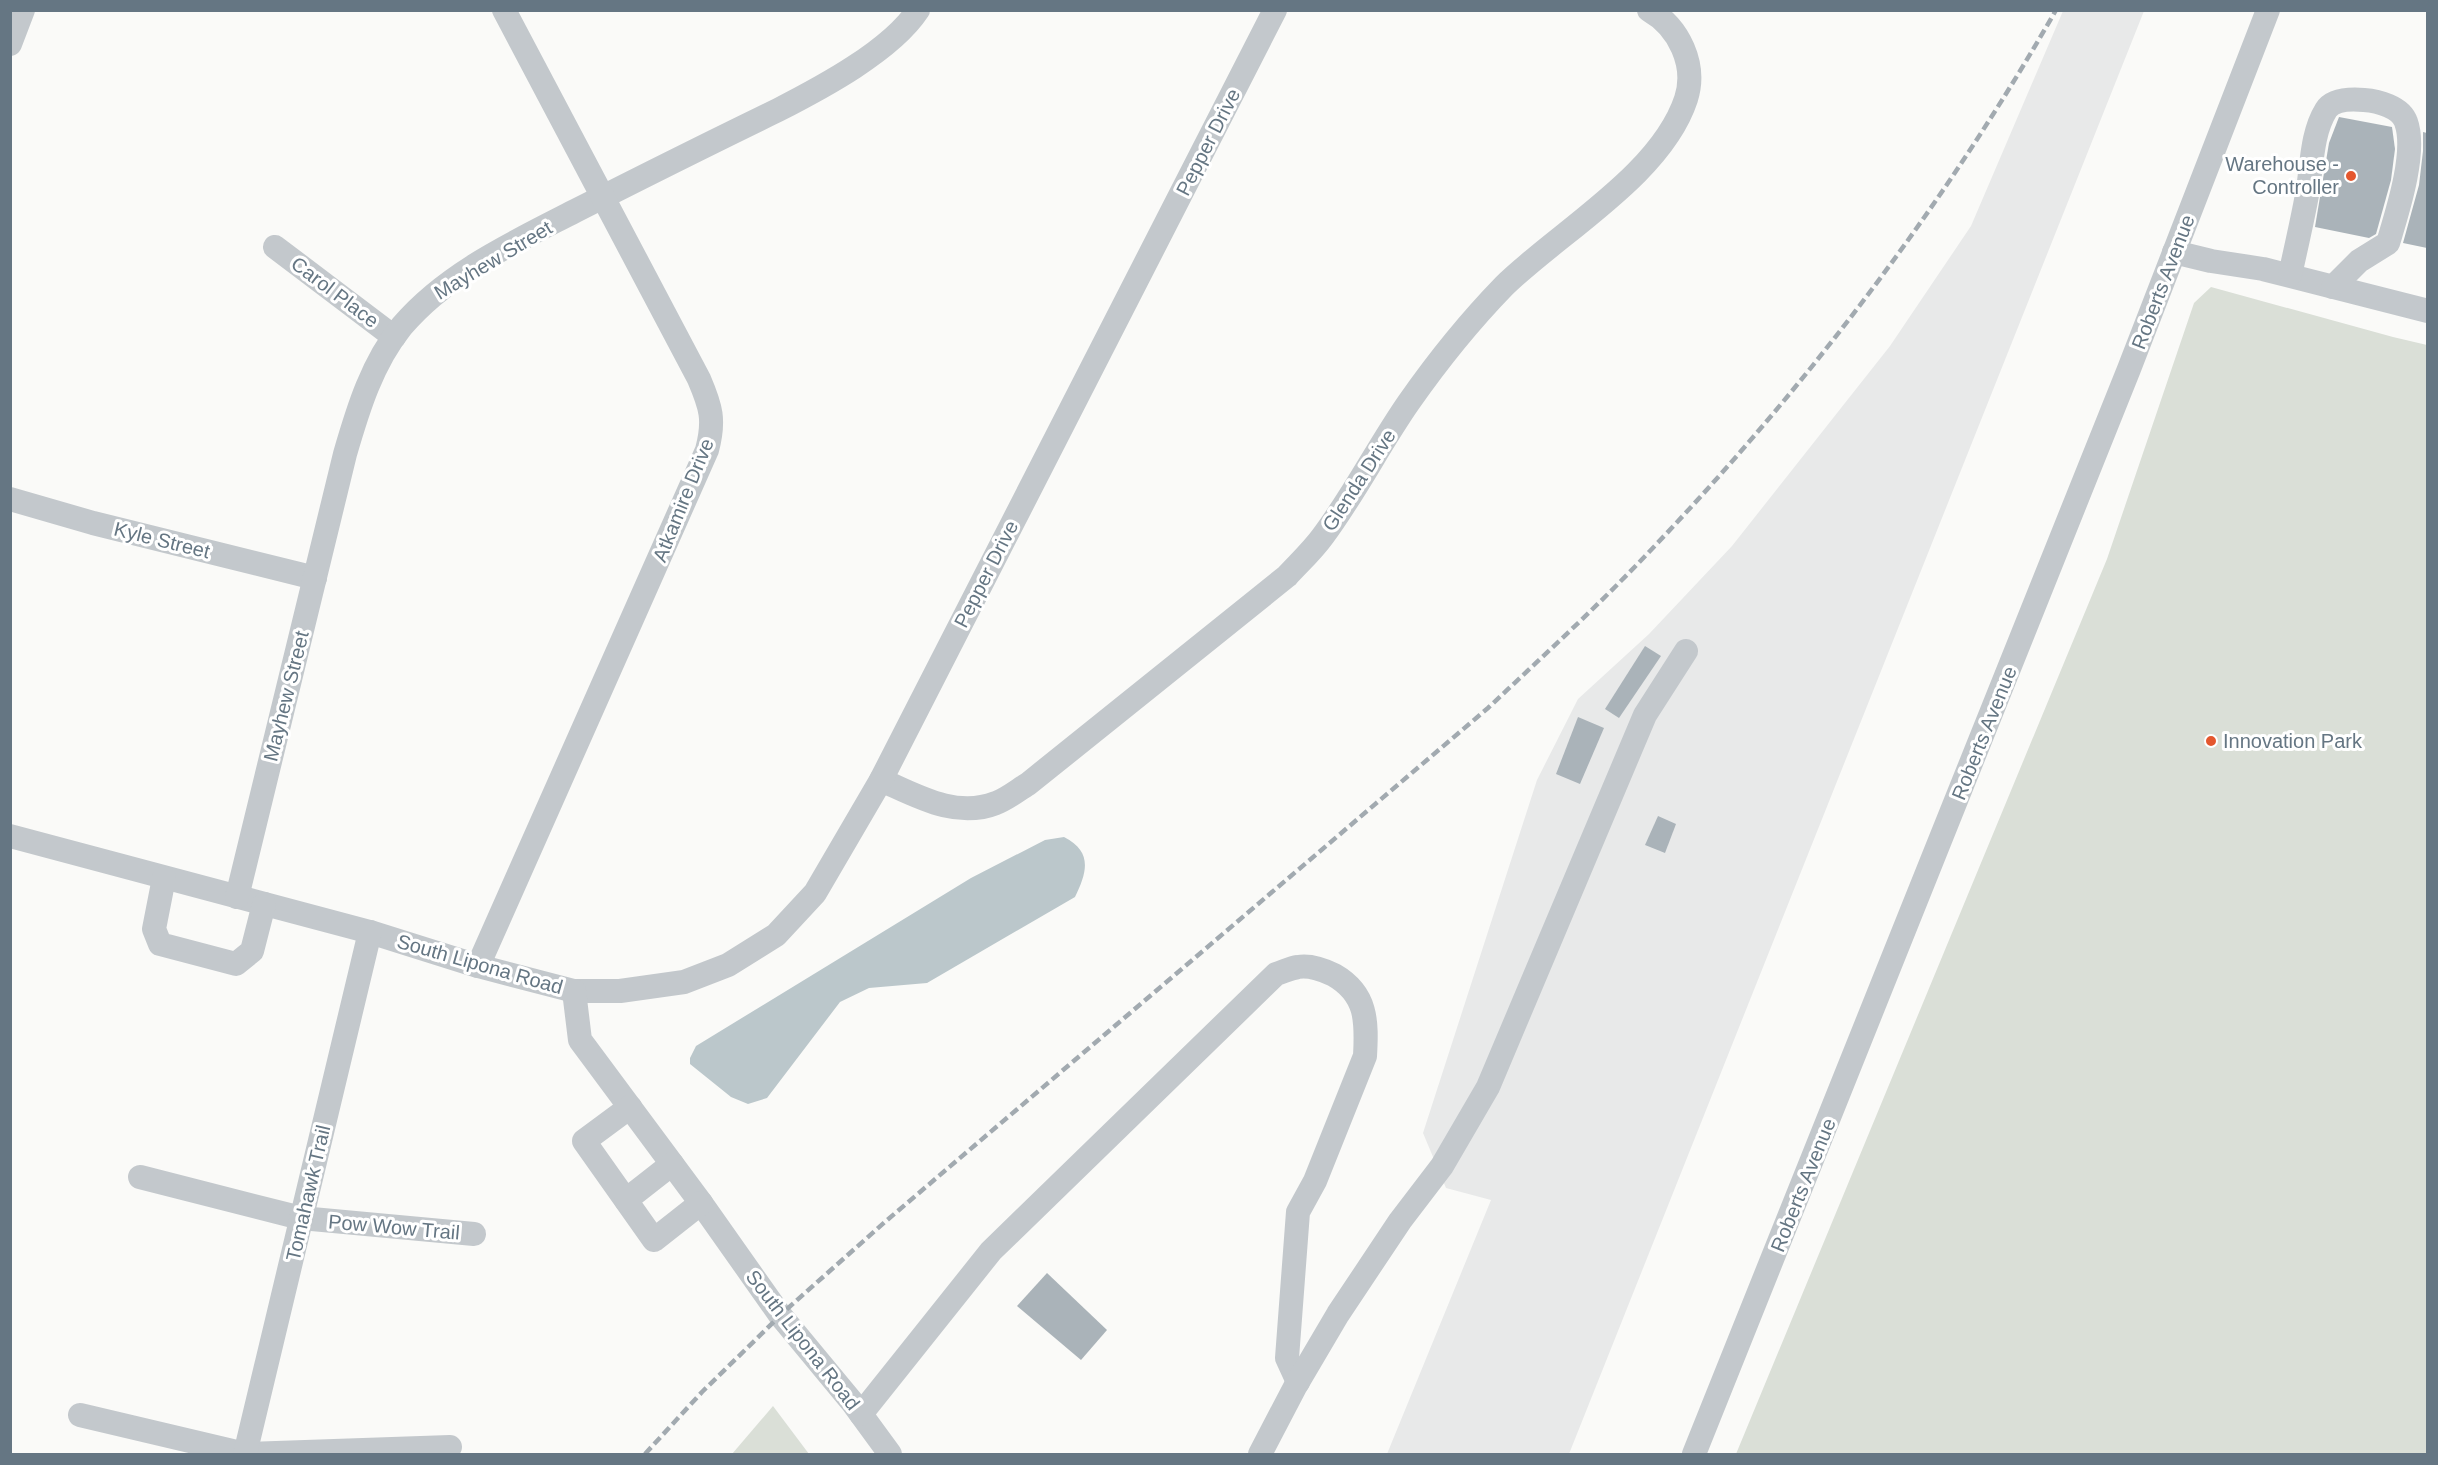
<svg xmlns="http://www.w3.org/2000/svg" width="2438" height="1465" viewBox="0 0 2438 1465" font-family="Helvetica,sans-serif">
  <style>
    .built { fill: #e8e9e9 }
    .green { fill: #dadfd7 }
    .water { fill: #bbc7cb }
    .building { fill: #aab3b9 }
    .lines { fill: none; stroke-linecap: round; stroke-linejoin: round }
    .minor { stroke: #c3c8cc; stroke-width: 24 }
    .rail { stroke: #a2aab0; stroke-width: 4.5; stroke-dasharray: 9 4.5; stroke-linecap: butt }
    .poi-dot { fill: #e4572e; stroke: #fff; stroke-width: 2 }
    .labels { text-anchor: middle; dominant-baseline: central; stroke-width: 6; stroke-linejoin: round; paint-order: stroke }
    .street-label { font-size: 20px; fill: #657683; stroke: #fff }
    .poi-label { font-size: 20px; fill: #657683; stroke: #fff; text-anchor: end }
  </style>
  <rect width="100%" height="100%" fill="#fafaf8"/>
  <polygon class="built" points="2063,11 2144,11 1569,1454 1387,1454 1491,1200 1446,1188 1423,1133 1537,780 1578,699 1649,634 1732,546 1890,346 1971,226"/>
  <g class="green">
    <polygon points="2211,287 2393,337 2427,345 2427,1454 1736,1454 2107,559 2194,303"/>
    <polygon points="773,1406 809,1454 732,1454"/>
  </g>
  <path class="water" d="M1064 837C1093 852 1087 872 1075 897L927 983 869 988 840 1002 767 1098 748 1104 731 1097 690 1064V1058L696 1046 971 878 1045 840Z"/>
  <g class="building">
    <polygon points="2339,117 2392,127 2395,149 2391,180 2376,234 2369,238 2315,227 2329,143"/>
    <polygon points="2423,132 2427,133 2427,248 2403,243 2419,185 2423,151"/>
    <polygon points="1645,646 1661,656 1619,718 1605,709"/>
    <polygon points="1578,717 1604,728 1580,784 1556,774"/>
    <polygon points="1658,816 1676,824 1665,853 1645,845"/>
    <polygon points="1047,1273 1107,1330 1081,1360 1017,1306"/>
  </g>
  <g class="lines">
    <g class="minor">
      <polyline points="10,44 23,10"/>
      <polyline points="275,247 394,337"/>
      <polyline points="2174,252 2211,261 2263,269 2428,311"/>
      <path d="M2290 275C2296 248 2302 222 2307 195 2312 168 2311 134 2326 110 2333 99 2352 99 2364 100 2378 101 2401 107 2406 122 2417 152 2397 213 2388 243L2359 261 2333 287"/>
      <polyline points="10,499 93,523 315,578"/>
      <path d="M881 780C917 796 956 819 996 803 1007 799 1018 790 1028 784L1287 576C1299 563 1313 550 1323 536 1355 493 1379 445 1409 402 1437 362 1470 321 1504 286 1559 232 1661 175 1686 99 1697 65 1679 27 1649 10"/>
      <polyline points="10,836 370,932 478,966 574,991 620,991 684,982 728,965 776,935 815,893 881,780 1275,10"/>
      <polyline points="164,878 154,929 160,944 236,964 252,951 264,904"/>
      <path d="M237 897 345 454C358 409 372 363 402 326 447 273 515 242 575 211 642 177 710 143 778 110 821 88 891 51 918 10"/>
      <path d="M478 966 707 450C715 420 711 407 699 379L504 10"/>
      <polyline points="574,991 580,1040 701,1203 780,1315 852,1402 890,1454"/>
      <polyline points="630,1107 584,1141 654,1240 701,1203"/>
      <polyline points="140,1177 301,1218 474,1234"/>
      <polyline points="626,1200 672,1164"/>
      <path d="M861 1414 991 1251 1276 974C1283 972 1291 968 1298 967 1309 965 1324 970 1334 975 1367 994 1367 1021 1365 1056L1315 1181 1298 1212 1287 1358 1298 1382"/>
      <polyline points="80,1415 245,1454 450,1447"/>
      <polyline points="245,1454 370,932"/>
      <polyline points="1260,1454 1295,1387 1338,1314 1400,1221 1442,1166 1488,1087 1645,715 1686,651"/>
      <polyline points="1694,1454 2129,369 2268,10"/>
    </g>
    <path class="rail" d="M645 1454 702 1392 787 1309 886 1221 1488 708C1542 657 1597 607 1648 553 1804 390 1944 206 2056 10"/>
  </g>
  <g class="poi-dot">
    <circle cx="2351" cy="176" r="6"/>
    <circle cx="2211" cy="741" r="6"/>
  </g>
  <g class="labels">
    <g class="street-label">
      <text transform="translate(1208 142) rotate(-63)">Pepper Drive</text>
      <text transform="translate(493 260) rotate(-31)">Mayhew Street</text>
      <text transform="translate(2163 282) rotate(-69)">Roberts Avenue</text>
      <text transform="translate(335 292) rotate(37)">Carol Place</text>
      <text transform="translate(1359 480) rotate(-57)">Glenda Drive</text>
      <text transform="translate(683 500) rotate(-68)">Atkamire Drive</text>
      <text transform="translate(162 540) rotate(14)">Kyle Street</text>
      <text transform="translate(986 574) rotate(-63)">Pepper Drive</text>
      <text transform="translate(286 696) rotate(-76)">Mayhew Street</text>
      <text transform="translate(1984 733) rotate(-68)">Roberts Avenue</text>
      <text transform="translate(480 964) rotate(16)">South Lipona Road</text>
      <text transform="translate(1803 1185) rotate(-68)">Roberts Avenue</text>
      <text transform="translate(308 1193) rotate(-77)">Tomahawk Trail</text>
      <text transform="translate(394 1227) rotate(5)">Pow Wow Trail</text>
      <text transform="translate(803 1340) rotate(52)">South Lipona Road</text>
    </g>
    <g class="poi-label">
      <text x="2339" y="164">Warehouse -<tspan x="2339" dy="23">Controller</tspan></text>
      <text x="2223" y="741" text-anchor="start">Innovation Park</text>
    </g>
  </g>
  <rect width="2438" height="1465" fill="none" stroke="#657683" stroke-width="24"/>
</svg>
